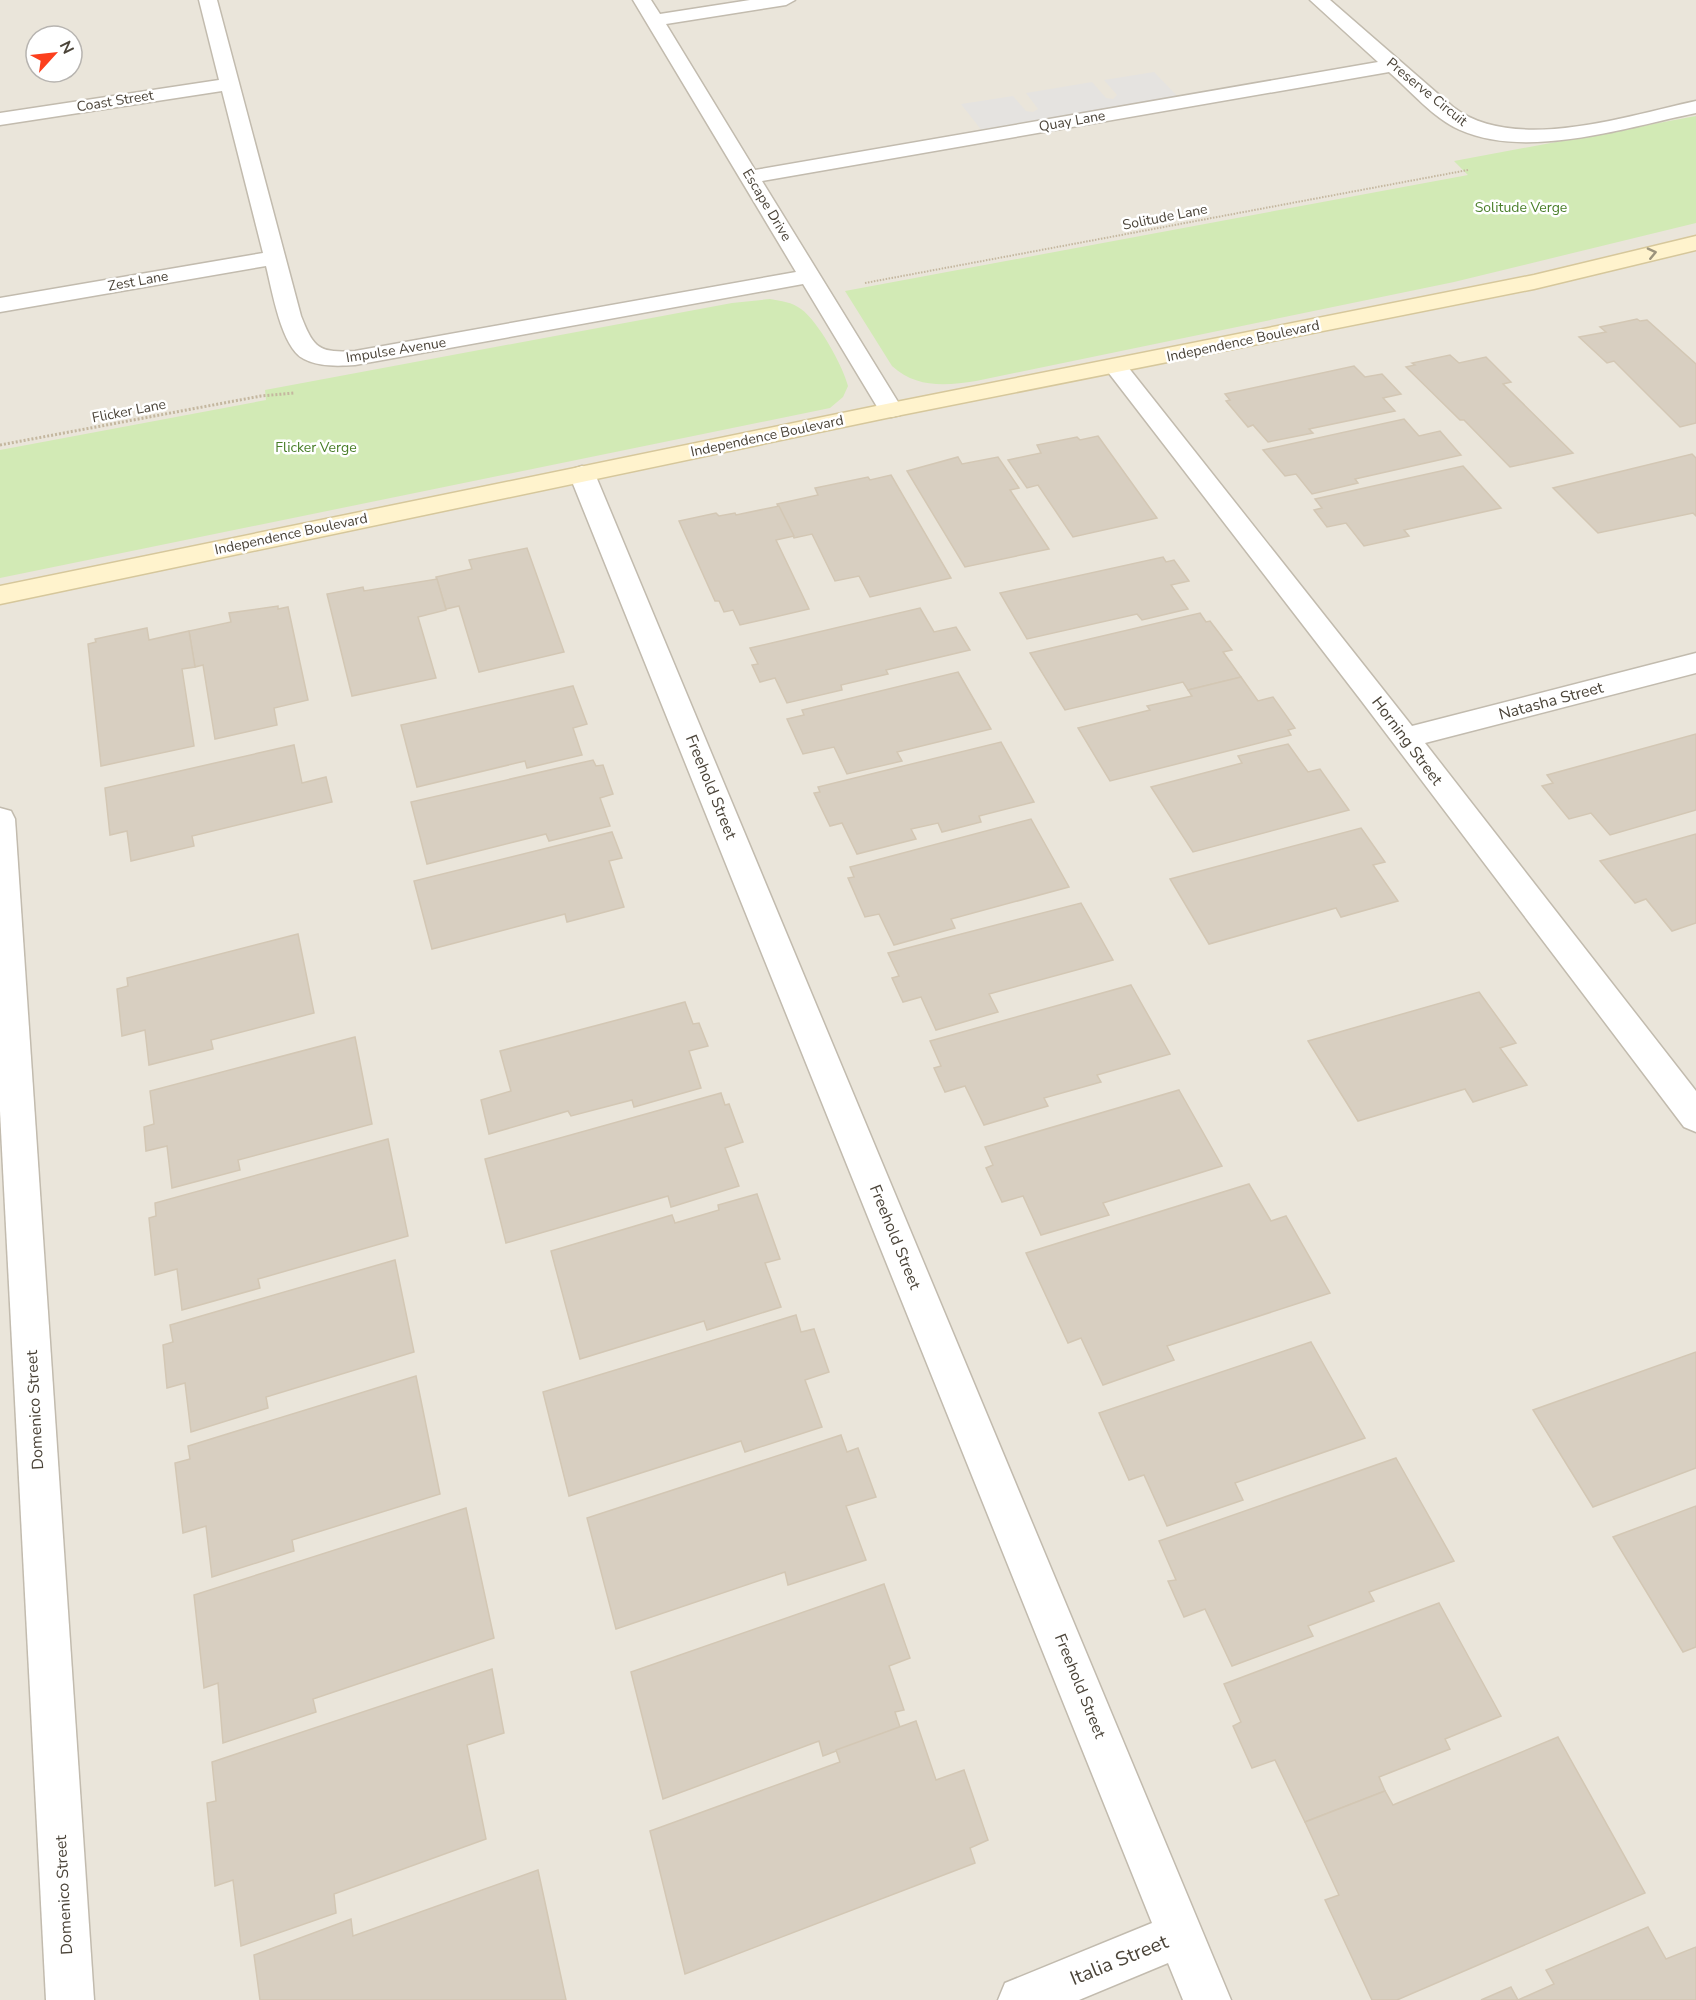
<svg xmlns="http://www.w3.org/2000/svg" width="1696" height="2000" viewBox="0 0 1696 2000" font-family="'Nunito Sans',sans-serif">
  <style>
    .residential { fill: #eae5da; fill-rule: evenodd }
    .green { fill: #d2eab5 }
    .parking { fill: #e5e3e0 }
    .building { fill: #d8cfc1; stroke: #d3c7b4; stroke-width: 1.5 }
    .lines { fill: none; stroke-linecap: round; stroke-linejoin: round }
    .street-casing { stroke: #c2bbae; stroke-width: 3 }
    .secondary-casing { stroke: #d6c79b; stroke-width: 3 }
    .path-far1 { stroke: #c4b79f; stroke-width: 2; stroke-dasharray: 1.5 1.5; stroke-linecap: butt }
    .path { stroke: #c4b79f; stroke-width: 3; stroke-dasharray: 2 2; stroke-linecap: butt }
    .street { fill: #fff; fill-rule: evenodd }
    .secondary { fill: #fff3cd; fill-rule: evenodd }
    .oneway { stroke: #9c937c }
    .labels { text-anchor: middle; dominant-baseline: central; stroke-width: 5; stroke-linejoin: round; paint-order: stroke }
    .far-street-label { font-size: 14px; fill: #4b4439; stroke: #fff }
    .far-park-label { font-size: 14px; fill: #4a7f2a; stroke: #fff }
    .street-label { font-size: 16px; fill: #4b4439; stroke: #fff }
    .near-street-label { font-size: 20px; fill: #4b4439; stroke: #fff }
  </style>
  <rect width="100%" height="100%" fill="#f6f3ec"/>
  <path class="residential" d="M0 0H1696V2000H0ZM36 36H72V72H36Z"/>
  <g class="green">
    <path d="M1696 116V223L1454 282 976 381C945 386 916 388 892 366L845 291 1468 175 1454 161Z"/>
    <path d="M770 299C781 301 792 302 801 309 818 321 843 366 848 386L843 397 830 408 0 578V450L266 400 265 390 732 303Z"/>
  </g>
  <polygon class="parking" points="1154,72 1183,102 986,136 961,104 1013,96 1026,111 1033,112 1038,109 1026,93 1092,82 1106,98 1113,99 1117,95 1104,80"/>
  <g class="building">
    <polygon points="1637,319 1640,321 1647,320 1696,364 1696,423 1680,427 1614,361 1607,363 1579,337 1606,332 1600,327"/>
    <polygon points="1450,355 1459,363 1486,357 1511,382 1503,384 1573,453 1510,467 1464,420 1460,420 1406,367 1415,365 1412,363"/>
    <polygon points="1354,366 1365,377 1382,374 1401,394 1383,398 1395,411 1309,429 1313,433 1268,442 1253,425 1248,427 1226,401 1230,400 1225,394"/>
    <polygon points="1404,419 1419,436 1440,431 1461,455 1355,479 1358,483 1312,494 1296,474 1285,476 1263,450"/>
    <polygon points="1098,436 1157,518 1073,537 1038,485 1027,488 1008,460 1041,453 1037,445 1077,437 1080,440"/>
    <polygon points="1692,454 1696,458 1696,516 1693,513 1598,533 1553,488"/>
    <polygon points="958,457 962,464 998,457 1019,488 1010,490 1049,549 965,567 907,471"/>
    <polygon points="1463,466 1501,508 1404,530 1409,536 1364,546 1346,523 1327,527 1314,510 1322,508 1315,499"/>
    <polygon points="891,475 951,578 870,597 859,576 835,581 812,534 794,538 777,504 818,495 815,488 868,477 870,480"/>
    <polygon points="779,506 794,536 776,540 809,609 740,625 733,610 724,612 719,601 715,601 679,521 716,513 719,516 735,513 736,515"/>
    <polygon points="527,548 564,652 479,672 459,606 446,609 436,577 472,569 469,560"/>
    <polygon points="1163,557 1166,562 1174,560 1189,581 1171,585 1188,609 1142,620 1137,614 1027,639 1000,593"/>
    <polygon points="437,579 446,610 418,617 436,678 352,696 327,594 363,587 364,591"/>
    <polygon points="278,606 278,609 288,607 308,700 274,708 277,725 215,739 203,665 195,667 189,631 231,622 229,613"/>
    <polygon points="920,608 934,632 956,627 970,650 886,670 888,674 841,685 842,690 787,703 775,678 760,682 752,665 758,664 750,648"/>
    <polygon points="1200,613 1206,622 1210,621 1232,650 1223,652 1241,677 1188,690 1183,682 1065,710 1030,653"/>
    <polygon points="147,628 149,640 189,631 195,667 182,669 194,746 101,766 88,644 96,642 95,639"/>
    <polygon points="958,672 991,729 897,752 902,761 847,774 834,747 803,754 787,719 804,715 802,710"/>
    <polygon points="1241,677 1258,701 1273,697 1295,728 1288,730 1291,735 1110,781 1078,728 1150,710 1147,706 1192,696 1188,690"/>
    <polygon points="573,686 587,724 573,728 582,755 527,768 525,761 417,787 401,725"/>
    <polygon points="1696,734 1696,810 1610,835 1591,813 1569,819 1542,786 1553,783 1547,775"/>
    <polygon points="1001,742 1034,802 979,816 981,822 942,832 938,823 911,829 916,839 857,854 842,823 830,826 814,793 820,792 818,787"/>
    <polygon points="1288,744 1308,772 1320,769 1349,810 1193,852 1151,787 1242,763 1238,756"/>
    <polygon points="294,745 302,783 326,777 332,802 192,836 194,846 131,861 127,831 110,835 105,788"/>
    <polygon points="593,760 596,766 603,765 613,794 600,798 610,826 549,841 546,834 427,864 411,802"/>
    <polygon points="1031,819 1069,887 951,919 955,928 894,945 879,914 865,917 848,878 854,877 850,867"/>
    <polygon points="1361,828 1385,862 1373,865 1398,901 1341,917 1336,908 1209,944 1170,879"/>
    <polygon points="612,832 622,858 609,861 624,907 567,922 565,914 432,949 414,881"/>
    <polygon points="1696,834 1696,923 1672,931 1646,899 1635,903 1600,861"/>
    <polygon points="1081,903 1113,960 989,994 998,1012 936,1030 921,997 903,1002 892,978 899,976 888,953"/>
    <polygon points="298,934 314,1013 211,1040 213,1049 149,1065 145,1030 122,1036 117,989 128,986 127,978"/>
    <polygon points="1131,985 1170,1054 1097,1075 1101,1082 1044,1098 1048,1106 984,1125 965,1086 945,1092 934,1068 941,1066 930,1041"/>
    <polygon points="1479,992 1516,1043 1500,1048 1527,1085 1473,1102 1465,1089 1358,1121 1308,1041"/>
    <polygon points="685,1002 693,1024 699,1023 708,1046 689,1051 701,1088 634,1107 632,1100 571,1116 568,1111 489,1134 481,1100 511,1091 500,1051"/>
    <polygon points="355,1037 372,1124 238,1160 240,1170 172,1188 167,1146 146,1151 144,1127 154,1124 150,1091"/>
    <polygon points="1179,1090 1222,1166 1103,1203 1109,1215 1041,1235 1023,1196 1002,1202 986,1168 993,1165 985,1147"/>
    <polygon points="721,1093 725,1105 729,1104 743,1142 725,1148 739,1186 671,1207 668,1196 506,1243 485,1159"/>
    <polygon points="388,1139 408,1236 258,1279 260,1288 182,1310 177,1269 155,1275 149,1218 156,1216 155,1203"/>
    <polygon points="1249,1184 1271,1221 1286,1216 1330,1293 1167,1346 1174,1360 1103,1385 1081,1338 1068,1343 1026,1253"/>
    <polygon points="757,1194 780,1259 765,1263 781,1307 707,1330 704,1321 580,1359 551,1251 672,1215 675,1223 719,1210 718,1205"/>
    <polygon points="395,1260 414,1352 266,1397 268,1408 191,1432 185,1383 167,1388 163,1345 173,1342 170,1325"/>
    <polygon points="796,1315 801,1332 814,1329 829,1372 805,1380 822,1427 745,1452 741,1441 569,1496 543,1392"/>
    <polygon points="1311,1342 1365,1438 1235,1483 1243,1500 1167,1526 1144,1475 1129,1480 1099,1413"/>
    <polygon points="1696,1352 1696,1468 1593,1507 1533,1410"/>
    <polygon points="416,1376 440,1494 292,1540 294,1551 212,1577 206,1526 183,1533 175,1463 190,1459 188,1446"/>
    <polygon points="841,1435 847,1452 858,1448 876,1497 846,1506 866,1560 788,1585 785,1572 616,1629 587,1518"/>
    <polygon points="1396,1458 1454,1561 1369,1592 1374,1601 1308,1626 1313,1636 1232,1666 1205,1609 1184,1617 1168,1581 1176,1580 1159,1541"/>
    <polygon points="1696,1506 1696,1647 1683,1652 1613,1537"/>
    <polygon points="466,1508 494,1638 313,1699 316,1712 223,1743 218,1683 204,1688 194,1595"/>
    <polygon points="884,1584 910,1658 889,1666 904,1710 895,1712 900,1727 823,1756 819,1741 663,1799 631,1672"/>
    <polygon points="1439,1603 1501,1716 1445,1739 1450,1749 1379,1777 1385,1791 1305,1822 1275,1760 1252,1768 1233,1726 1241,1722 1224,1684"/>
    <polygon points="492,1669 504,1733 467,1745 486,1839 334,1894 336,1913 241,1946 233,1880 215,1886 207,1803 216,1801 212,1762"/>
    <polygon points="916,1721 936,1780 964,1770 988,1840 970,1848 975,1863 685,1974 650,1831 840,1762 836,1750"/>
    <polygon points="1558,1737 1645,1893 1397,2000 1372,2000 1325,1900 1339,1895 1305,1822 1385,1791 1393,1805"/>
    <polygon points="538,1870 566,2000 260,2000 254,1955 351,1919 353,1936"/>
    <polygon points="1648,1927 1666,1959 1696,1947 1696,2000 1518,2000 1554,1984 1546,1970"/>
    <polygon points="1511,1987 1518,2000 1481,2000"/>
  </g>
  <g class="lines">
    <g class="street-casing">
      <g id="street">
        <path d="M199 0H217L301 316C314 349 319 353 355 351L796 272 633 0H651L660 14 750 0H795L786 5 666 24 755 170 1378 62 1310 0H1330L1453 107C1514 154 1626 116 1696 101V113C1627 127 1528 160 1460 130 1433 118 1411 91 1389 72L762 181 903 410 900 415 891 417 882 415 879 410 803 284 355 365C339 366 319 367 304 359 281 348 272 289 266 266L0 312V298L263 253 222 91 0 125V113L219 80Z"/>
        <polygon points="1116,360 1124,362 1412,726 1696,653 1696,673 1425,743 1696,1091 1696,1132 1684,1127 1360,699 1108,372 1104,367 1108,362"/>
        <polygon points="582,466 591,469 595,474 1231,2000 1183,2000 1168,1963 1079,2000 998,2000 1005,1983 1152,1923 569,474 573,469"/>
        <polygon points="0,808 11,811 15,819 94,2000 46,2000 0,1111"/>
      </g>
    </g>
    <g class="secondary-casing">
      <polygon id="secondary" points="1696,236 1696,250 1534,289 891,417 0,604 0,586 891,403 1534,275"/>
    </g>
    <polyline class="path-far1" points="865,283 1468,170"/>
    <polyline class="path" points="0,445 261,396 294,393"/>
    <use href="#street" class="street"/>
    <use href="#secondary" class="secondary"/>
  </g>
  <defs><path id="oneway-chevron" d="M-2-3.5L2.5 0L-2 3.5" fill="none" stroke-width="1.6" stroke-linecap="round" stroke-linejoin="round" transform="scale(1.5)"/></defs>
  <use class="oneway" href="#oneway-chevron" transform="translate(1652 253) rotate(-13)"/>
  <g class="labels">
    <g class="far-street-label">
      <text transform="translate(1427 92) rotate(39)">Preserve Circuit</text>
      <text transform="translate(115 101) rotate(-9)">Coast Street</text>
      <text transform="translate(1072 121) rotate(-10)">Quay Lane</text>
      <text transform="translate(767 205) rotate(59)">Escape Drive</text>
      <text transform="translate(1165 217) rotate(-11)">Solitude Lane</text>
      <text transform="translate(138 281) rotate(-10)">Zest Lane</text>
      <text transform="translate(1243 341) rotate(-12)">Independence Boulevard</text>
      <text transform="translate(396 350) rotate(-9)">Impulse Avenue</text>
      <text transform="translate(129 411) rotate(-11)">Flicker Lane</text>
      <text transform="translate(767 436) rotate(-12)">Independence Boulevard</text>
      <text transform="translate(291 534) rotate(-12)">Independence Boulevard</text>
    </g>
    <g class="far-park-label">
      <text x="1521" y="207">Solitude Verge</text>
      <text x="316" y="447">Flicker Verge</text>
    </g>
    <g class="street-label">
      <text transform="translate(1551 701) rotate(-15)">Natasha Street</text>
      <text transform="translate(1407 741) rotate(53)">Horning Street</text>
      <text transform="translate(711 787) rotate(68)">Freehold Street</text>
      <text transform="translate(895 1237) rotate(68)">Freehold Street</text>
      <text transform="translate(35 1410) rotate(-93)">Domenico Street</text>
      <text transform="translate(1080 1686) rotate(68)">Freehold Street</text>
      <text transform="translate(64 1895) rotate(-93)">Domenico Street</text>
    </g>
    <g class="near-street-label">
      <text transform="translate(1119 1960) rotate(-22)">Italia Street</text>
    </g>
  </g>
  <g transform="translate(54 54) rotate(63)"><circle r="28" fill="#ffffff" stroke="#b7b4b0" stroke-width="1.5"/>
  <path d="M0-4.5L10 22L0 15L-10 22Z" fill="#fc3f1d"/>
  <text y="-9" font-size="16" font-weight="bold" text-anchor="middle" fill="#4b4439">N</text>
  </g>
</svg>
